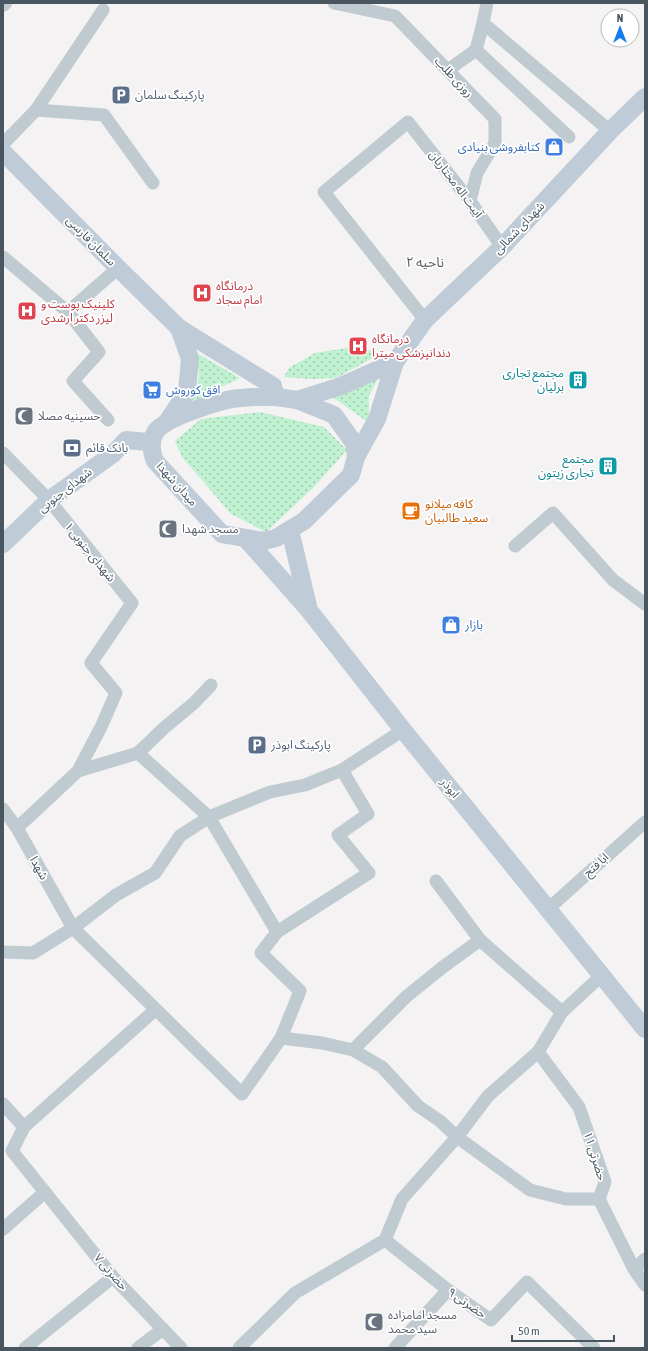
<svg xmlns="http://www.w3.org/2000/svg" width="648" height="1351" viewBox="0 0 648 1351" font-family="'Asap Condensed','Noto Sans Arabic',sans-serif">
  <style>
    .grass { fill: url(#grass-dots) }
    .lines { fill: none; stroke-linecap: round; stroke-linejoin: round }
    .street { stroke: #bfcad1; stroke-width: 13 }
    .secondary { stroke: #bfcbd6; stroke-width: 18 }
    .labels { text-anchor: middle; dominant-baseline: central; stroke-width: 3.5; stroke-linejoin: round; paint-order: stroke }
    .street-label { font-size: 12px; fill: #495660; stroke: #fff }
    .service-label { font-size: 12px; fill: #4e5e75; stroke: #fff; text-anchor: start }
    .shop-label { font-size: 12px; fill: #366cbe; stroke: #fff; text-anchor: start }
    .health-label { font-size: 12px; fill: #be3a42; stroke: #fff; text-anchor: start }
    .culture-label { font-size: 12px; fill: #0d838f; stroke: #fff; text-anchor: end }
    .worship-label { font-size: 12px; fill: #5b616d; stroke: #fff; text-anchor: start }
    .food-label { font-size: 12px; fill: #c56008; stroke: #fff; text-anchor: start }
    .quarter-label { font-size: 14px; fill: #5e6267; stroke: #fff }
  </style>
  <defs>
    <pattern id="grass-dots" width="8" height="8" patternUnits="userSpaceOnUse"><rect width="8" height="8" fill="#c0f1d1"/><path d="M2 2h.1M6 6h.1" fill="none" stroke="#9ec6ad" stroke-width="1.8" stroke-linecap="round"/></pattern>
  </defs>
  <rect width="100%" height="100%" fill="#f4f2f2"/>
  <g class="grass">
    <polygon points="347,348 384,352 336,378 311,379 284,377 289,368 315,353"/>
    <path d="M195 352 240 378 209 393 190 408C199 384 202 377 195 352Z"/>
    <polygon points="379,376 369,396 369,423 331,396"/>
    <polygon points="260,412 324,427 347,450 313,488 266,532 231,514 182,457 175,441 201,419"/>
  </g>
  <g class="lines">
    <g class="street">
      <polyline points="334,3 395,16 495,119 495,143 477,173 470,201"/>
      <polyline points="487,3 483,23 610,131"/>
      <polyline points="4,5 6,3"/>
      <polyline points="476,50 569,137"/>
      <polyline points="448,70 476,50 483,23"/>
      <polyline points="36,110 104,115 153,183"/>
      <polyline points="3,144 36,110 103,10"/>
      <polyline points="3,257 68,312"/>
      <polyline points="425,320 324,192 408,122 470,201 502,247"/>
      <polyline points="108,420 73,381 99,352 68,312 118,268"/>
      <polyline points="3,453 49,500 132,603 91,663 116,693 101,727 78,771 17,828"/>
      <polyline points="515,546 553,513 613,580 645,604"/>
      <polyline points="78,771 138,753 164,728 194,703 211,685"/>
      <polyline points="3,809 17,828 73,928 242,1094 281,1038 300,991 261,953 277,932 209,817 138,753"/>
      <polyline points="436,881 480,940 562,1012"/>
      <polyline points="548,909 645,822"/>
      <polyline points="277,932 369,873 338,835 368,814 342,770"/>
      <polyline points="3,952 33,953 73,928 116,895 155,873 180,836 209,817 270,792 305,785 342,770 403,730"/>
      <polyline points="155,1010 24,1127 12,1151 113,1277 181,1348"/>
      <polyline points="281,1038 322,1043 353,1050 382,1067 418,1106 440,1121 457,1137 530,1190 566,1199 599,1199"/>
      <polyline points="353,1050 407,996 443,967 480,940"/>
      <polyline points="538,1052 579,1107 605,1182 599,1199 634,1269 645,1285"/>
      <polyline points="3,1104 24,1127"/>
      <polyline points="3,1229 45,1192"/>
      <polyline points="385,1240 448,1290 491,1320 527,1282 594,1348"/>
      <polyline points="634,1269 645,1259"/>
      <polyline points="25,1348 113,1277"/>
      <polyline points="138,1348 163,1329"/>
      <polyline points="239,1348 295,1293 385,1240 402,1199 457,1137 488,1096 538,1052 562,1012 601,976"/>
      <polyline points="395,1348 448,1290"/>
    </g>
    <g class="secondary">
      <polyline points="3,152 118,268 179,328 273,386 276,397"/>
      <path d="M252 397H276L297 400 334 415 354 443 356 457 351 475 304 521 276 538 264 541 222 534 155 461C151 452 150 440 156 431 166 418 211 404 227 400 235 398 244 398 252 397Z"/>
      <polyline points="297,400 341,386 395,362"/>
      <polyline points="167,422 187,392 190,359 179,328"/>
      <polyline points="356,457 377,419 395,362 425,320 502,247 610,131 645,97"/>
      <polyline points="290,530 308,606"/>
      <polyline points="246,539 308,609 403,730 645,1029"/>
      <polyline points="3,544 49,500 113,454 126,440 148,442 151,444"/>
    </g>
  </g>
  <defs>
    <g id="parking-square" transform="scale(1)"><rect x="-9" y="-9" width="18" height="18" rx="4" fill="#5c6f8a" stroke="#fff"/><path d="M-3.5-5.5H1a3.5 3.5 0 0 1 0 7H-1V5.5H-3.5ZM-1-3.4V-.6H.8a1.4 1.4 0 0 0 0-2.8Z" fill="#fff"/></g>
    <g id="shop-square" transform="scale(1)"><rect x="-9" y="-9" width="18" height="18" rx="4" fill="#3f7fe0" stroke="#fff"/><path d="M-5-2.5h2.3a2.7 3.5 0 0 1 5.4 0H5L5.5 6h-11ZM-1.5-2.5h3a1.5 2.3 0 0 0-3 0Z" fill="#fff"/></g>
    <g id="hospital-square" transform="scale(1)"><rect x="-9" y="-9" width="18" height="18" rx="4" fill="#e0444e" stroke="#fff"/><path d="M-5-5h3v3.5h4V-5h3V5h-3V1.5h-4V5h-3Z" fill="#fff"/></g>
    <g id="building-square" transform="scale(1)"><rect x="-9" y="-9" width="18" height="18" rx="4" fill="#0f9aa8" stroke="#fff"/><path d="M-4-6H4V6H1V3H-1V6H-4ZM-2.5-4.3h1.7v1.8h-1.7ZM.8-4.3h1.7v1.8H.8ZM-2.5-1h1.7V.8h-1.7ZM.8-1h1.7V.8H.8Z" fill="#fff"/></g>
    <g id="supermarket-square" transform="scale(1)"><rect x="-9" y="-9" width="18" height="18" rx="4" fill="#3f7fe0" stroke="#fff"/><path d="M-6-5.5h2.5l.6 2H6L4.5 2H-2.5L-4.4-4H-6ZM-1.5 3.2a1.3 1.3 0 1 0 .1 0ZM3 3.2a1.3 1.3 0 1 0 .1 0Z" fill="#fff"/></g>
    <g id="mosque-square" transform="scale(1)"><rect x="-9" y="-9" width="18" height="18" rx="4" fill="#6b7280" stroke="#fff"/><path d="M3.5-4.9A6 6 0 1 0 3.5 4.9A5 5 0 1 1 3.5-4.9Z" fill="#fff"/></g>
    <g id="bank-square" transform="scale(1)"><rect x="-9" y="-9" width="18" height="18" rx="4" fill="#5c6f8a" stroke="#fff"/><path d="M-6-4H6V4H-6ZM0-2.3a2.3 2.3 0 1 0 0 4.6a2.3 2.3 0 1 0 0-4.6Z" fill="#fff"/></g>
    <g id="cafe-square" transform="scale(1)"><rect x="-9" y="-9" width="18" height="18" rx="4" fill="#e8710a" stroke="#fff"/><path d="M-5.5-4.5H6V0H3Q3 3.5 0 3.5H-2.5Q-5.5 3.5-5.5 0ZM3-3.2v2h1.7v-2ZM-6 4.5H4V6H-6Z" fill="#fff"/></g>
  </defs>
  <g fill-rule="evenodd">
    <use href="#parking-square" x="121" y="95"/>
    <use href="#shop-square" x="554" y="147"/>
    <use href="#hospital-square" x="202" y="293"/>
    <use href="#hospital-square" x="27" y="311"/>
    <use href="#hospital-square" x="358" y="346"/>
    <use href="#building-square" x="578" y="380"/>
    <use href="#supermarket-square" x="152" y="390"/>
    <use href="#mosque-square" x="24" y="416"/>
    <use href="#bank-square" x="72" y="448"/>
    <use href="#building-square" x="608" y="466"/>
    <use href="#cafe-square" x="411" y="511"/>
    <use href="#mosque-square" x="168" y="529"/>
    <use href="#shop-square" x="451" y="625"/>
    <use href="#parking-square" x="257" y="745"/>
    <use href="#mosque-square" x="374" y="1322"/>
  </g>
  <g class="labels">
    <g class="street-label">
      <text transform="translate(454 77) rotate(47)">روزی طلب</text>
      <text transform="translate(456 184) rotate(53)">آییت اله مختاریان</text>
      <text transform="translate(519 228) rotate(-46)">شهدای شمالی</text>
      <text transform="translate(91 241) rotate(45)">سلمان فارسی</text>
      <text transform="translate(177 484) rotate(48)">میدان شهدا</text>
      <text transform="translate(65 490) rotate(-38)">شهدای جنوبی</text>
      <text transform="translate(90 552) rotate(51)">۱ شهدای جنوبی</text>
      <text transform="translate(450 788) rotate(51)">ابوذر</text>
      <text transform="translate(596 865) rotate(-42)">ابا فتح</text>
      <text transform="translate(39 868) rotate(61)">شهدا</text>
      <text transform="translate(595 1156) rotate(73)">حضرتی ۱۱</text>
      <text transform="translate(111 1272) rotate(49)">حضرتی ۷</text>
      <text transform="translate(467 1303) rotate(35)">حضرتی ۹</text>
    </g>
    <g class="service-label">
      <text x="135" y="95">پارکینگ سلمان</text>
      <text x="86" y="448">بانک قائم</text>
      <text x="271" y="745">پارکینگ ابوذر</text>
    </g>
    <g class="shop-label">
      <text x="540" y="147" text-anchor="end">کتابفروشی بنیادی</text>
      <text x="166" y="390">افق کوروش</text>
      <text x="465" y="625">بازار</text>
    </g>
    <g class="health-label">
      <text x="216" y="286">درمانگاه<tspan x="216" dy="14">امام سجاد</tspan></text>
      <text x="41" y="304">کلینیک پوست و<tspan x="41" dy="14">لیزر دکتر ارشدی</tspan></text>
      <text x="372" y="339">درمانگاه<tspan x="372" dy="14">دندانپزشکی میترا</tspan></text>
    </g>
    <g class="culture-label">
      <text x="564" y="373">مجتمع تجاری<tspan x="564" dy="14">برلیان</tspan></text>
      <text x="594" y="459">مجتمع<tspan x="594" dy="14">تجاری زیتون</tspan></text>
    </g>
    <g class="worship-label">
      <text x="38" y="416">حسینیه مصلا</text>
      <text x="182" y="529">مسجد شهدا</text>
      <text x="388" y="1315">مسجد امامزاده<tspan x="388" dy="14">سید محمد</tspan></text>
    </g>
    <g class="food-label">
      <text x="425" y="504">کافه میلانو<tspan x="425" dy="14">سعید طالبیان</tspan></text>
    </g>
    <g class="quarter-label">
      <text x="425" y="262">ناحیه ۲</text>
    </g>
  </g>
  <rect width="648" height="1351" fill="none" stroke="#495660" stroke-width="8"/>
  <g transform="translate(620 28)"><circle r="19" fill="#ffffff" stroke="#b6bbbf"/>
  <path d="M0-3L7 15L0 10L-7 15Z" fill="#147dec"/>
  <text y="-6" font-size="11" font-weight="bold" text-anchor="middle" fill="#495660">N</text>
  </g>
  <path d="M512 1335v6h102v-6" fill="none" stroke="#495660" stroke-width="2"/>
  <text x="518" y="1335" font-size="12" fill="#495660" stroke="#ffffff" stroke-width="3" paint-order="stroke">50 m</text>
</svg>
